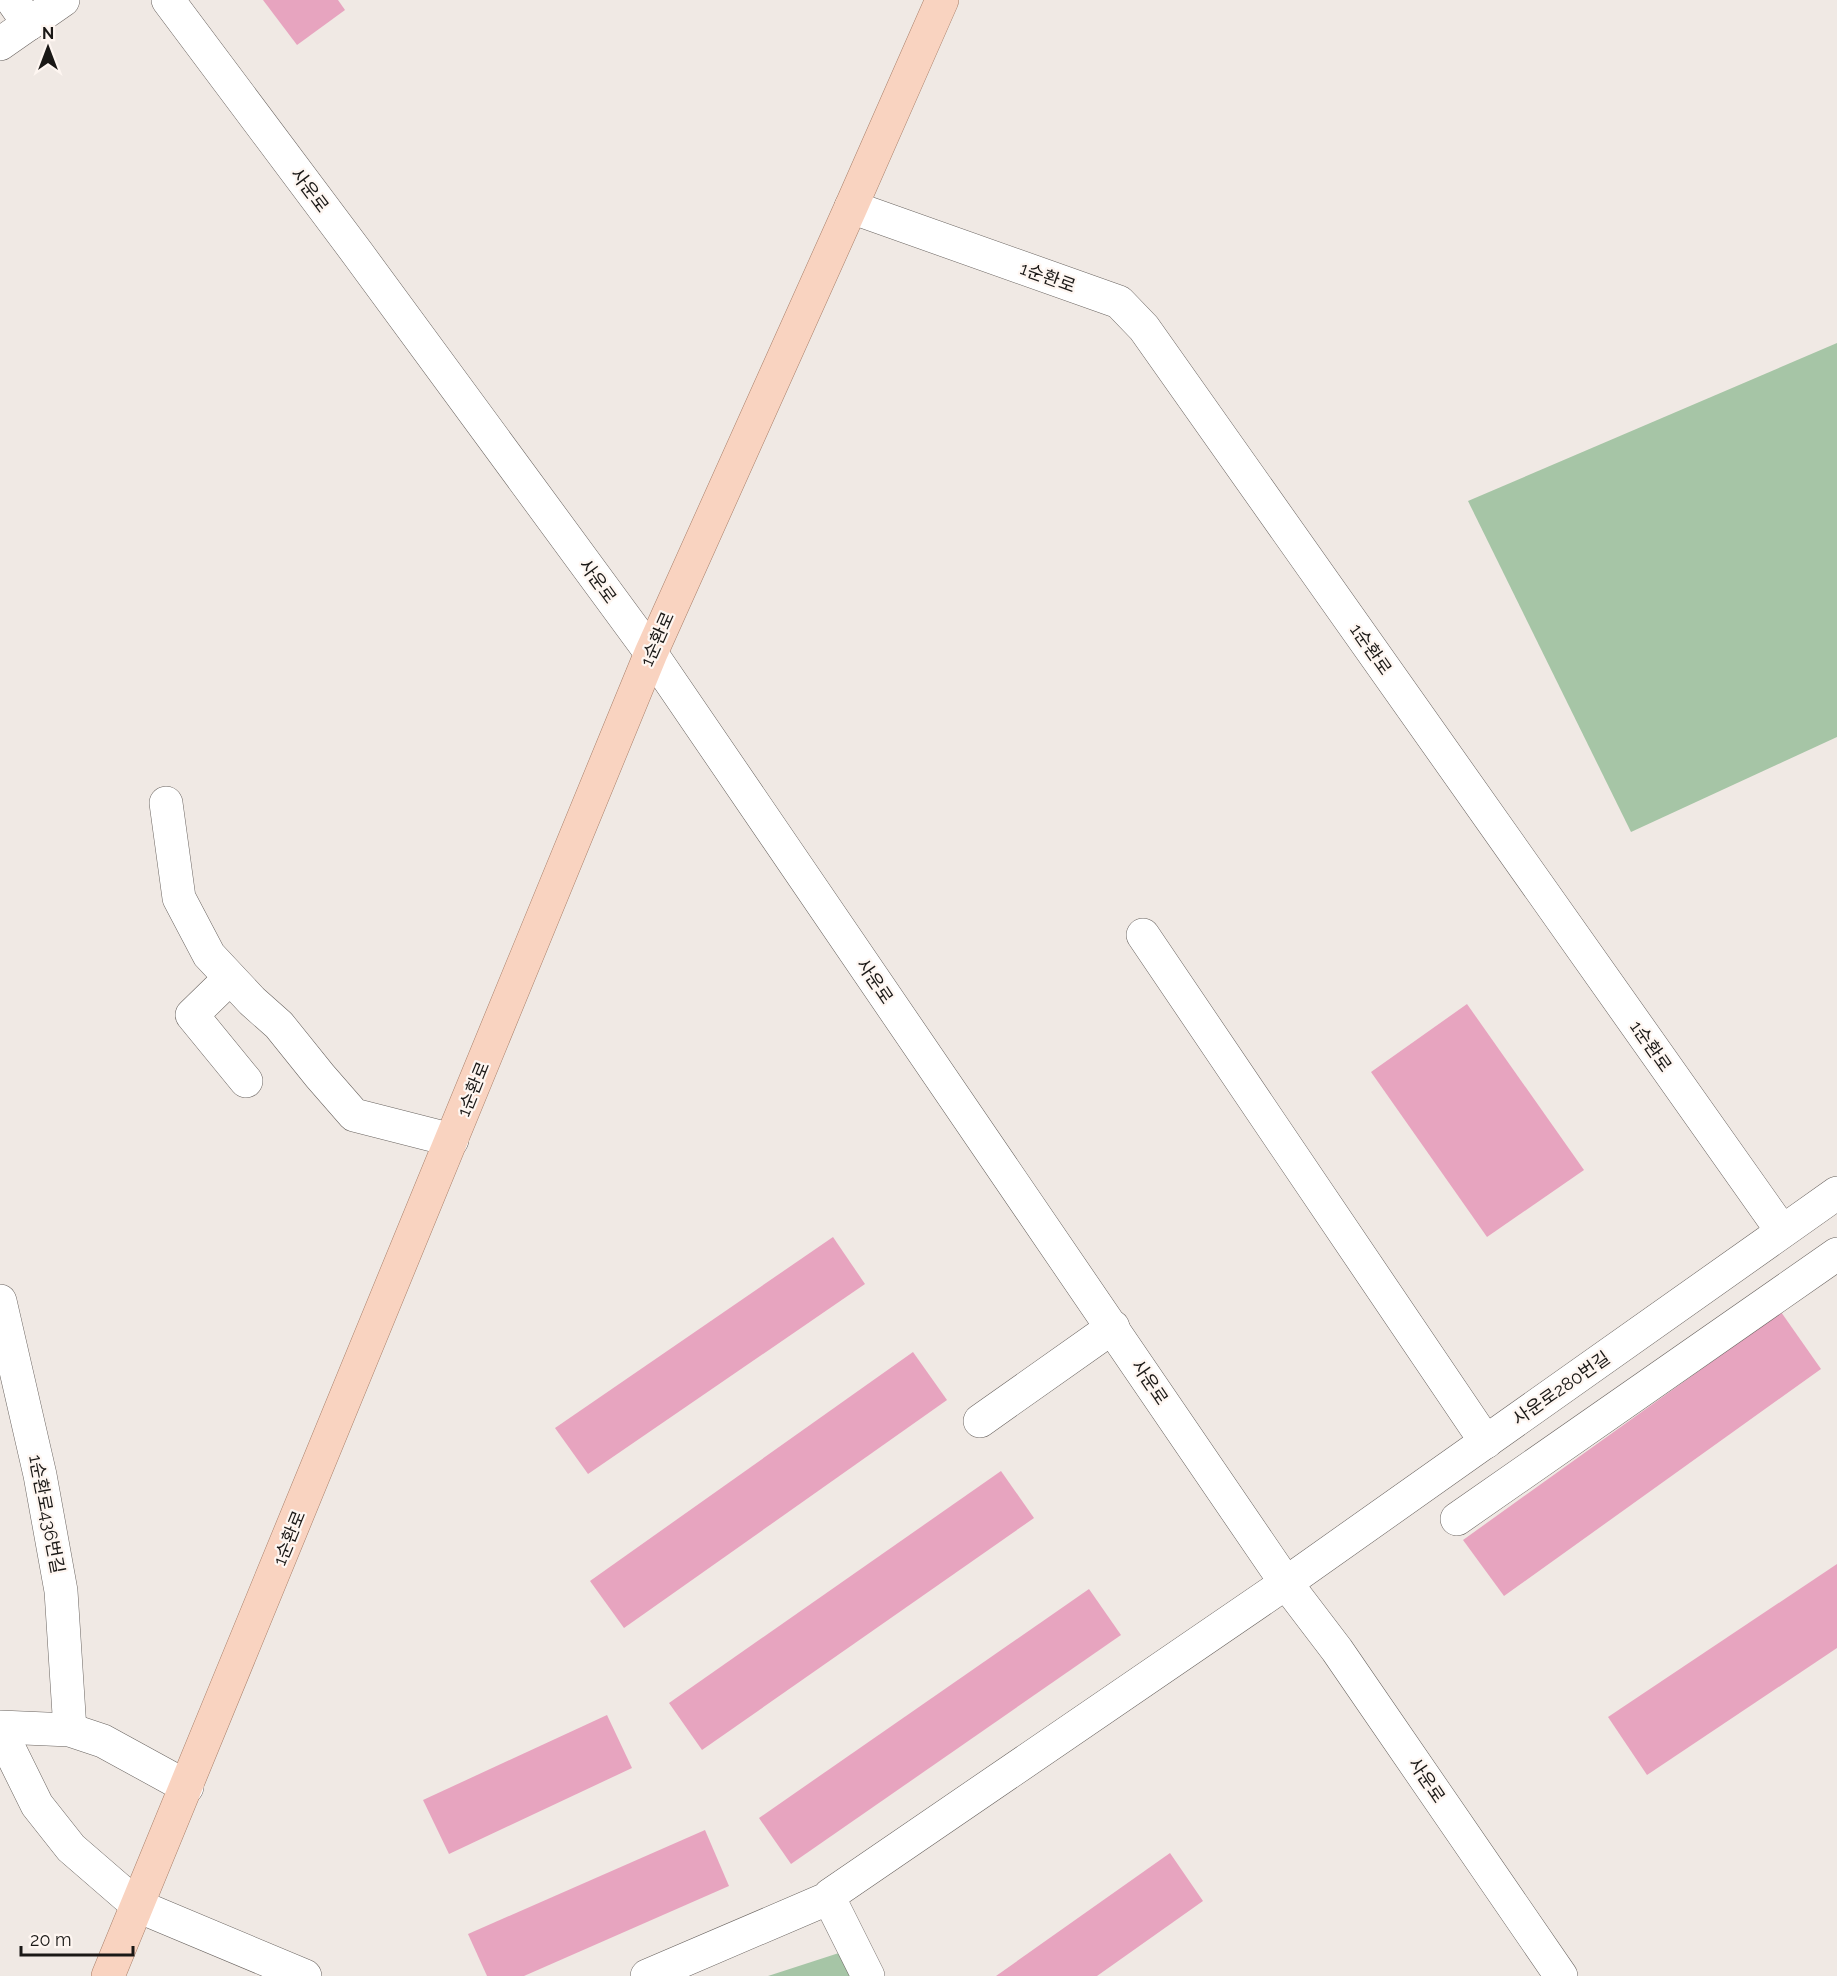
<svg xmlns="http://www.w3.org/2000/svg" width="1837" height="1976" viewBox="0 0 1837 1976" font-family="Raleway,'Noto Sans KR',sans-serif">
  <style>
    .green { fill: #a6c5a6 }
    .building { fill: #e7a4bf }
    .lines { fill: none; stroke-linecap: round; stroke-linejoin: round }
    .minor-casing { stroke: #6a6460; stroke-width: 34 }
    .major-casing { stroke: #a87f69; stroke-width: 34 }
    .minor { stroke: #fff; stroke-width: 33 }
    .major { stroke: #f9d3c0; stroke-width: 33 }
    .labels { text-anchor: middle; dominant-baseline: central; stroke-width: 4.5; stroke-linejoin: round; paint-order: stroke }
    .street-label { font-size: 18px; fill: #1a1816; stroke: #fef6f1 }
  </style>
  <rect width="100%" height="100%" fill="#f0e9e4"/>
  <g class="green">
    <polygon points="1837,343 1837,737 1631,832 1468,501"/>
    <polygon points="842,1952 854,1976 768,1976"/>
  </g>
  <g class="building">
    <polygon points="263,0 338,0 345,10 297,45"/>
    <polygon points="1467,1004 1584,1170 1487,1237 1371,1072"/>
    <polygon points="833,1237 865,1284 588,1474 555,1428"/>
    <polygon points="1781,1312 1821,1369 1504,1596 1463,1540"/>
    <polygon points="913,1352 947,1400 624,1628 590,1581"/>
    <polygon points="1001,1471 1034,1518 702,1750 669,1703"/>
    <polygon points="1837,1564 1837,1648 1647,1775 1608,1717"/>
    <polygon points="1089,1589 1121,1635 791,1864 759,1818"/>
    <polygon points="607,1715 632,1768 449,1854 423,1800"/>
    <polygon points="705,1830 729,1886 524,1976 487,1976 468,1934"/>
    <polygon points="1170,1853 1203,1901 1097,1976 996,1976"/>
  </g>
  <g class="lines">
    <g class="minor-casing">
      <g id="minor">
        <polyline points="12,0 29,24"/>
        <polyline points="168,0 358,254 651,653 1286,1583 1337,1650 1561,1976"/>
        <polyline points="0,44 63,0"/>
        <polyline points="851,207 1119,302 1144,328 1782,1231"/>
        <polyline points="166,803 179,898 209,955 252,1001 279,1025 320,1076 354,1115 452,1140"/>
        <polyline points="1143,935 1486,1442"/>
        <polyline points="230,978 192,1015 246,1081"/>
        <polyline points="0,1301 40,1475 61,1591 70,1730"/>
        <polyline points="980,1421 1113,1327"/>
        <polyline points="1457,1519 1837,1254"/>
        <polyline points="0,1727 70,1730 103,1741 187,1787"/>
        <polyline points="0,1730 37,1805 71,1848 138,1906 305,1976"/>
        <polyline points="829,1898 868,1976"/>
        <polyline points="647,1976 829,1898 830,1895 1286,1583 1837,1193"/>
      </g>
    </g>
    <g class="major-casing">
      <polyline id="major" points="108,1976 651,653 851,207 942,0"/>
    </g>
    <use href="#minor" class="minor"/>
    <use href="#major" class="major"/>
  </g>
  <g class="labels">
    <g class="street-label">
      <text transform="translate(310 190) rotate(53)">사운로</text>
      <text transform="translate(1048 277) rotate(20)">1순환로</text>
      <text transform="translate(598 581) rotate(54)">사운로</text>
      <text transform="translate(657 639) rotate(-66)">1순환로</text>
      <text transform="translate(1371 649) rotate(55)">1순환로</text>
      <text transform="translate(875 981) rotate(56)">사운로</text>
      <text transform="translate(1651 1046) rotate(55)">1순환로</text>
      <text transform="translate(473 1089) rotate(-68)">1순환로</text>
      <text transform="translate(1150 1382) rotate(56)">사운로</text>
      <text transform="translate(1561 1388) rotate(-35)">사운로280번길</text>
      <text transform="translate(47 1514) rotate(79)">1순환로436번길</text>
      <text transform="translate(289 1538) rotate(-68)">1순환로</text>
      <text transform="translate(1427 1780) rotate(56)">사운로</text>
    </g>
  </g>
  <g transform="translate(48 48)" stroke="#fef6f1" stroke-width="4.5" paint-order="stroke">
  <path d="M0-4.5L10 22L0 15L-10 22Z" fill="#1a1816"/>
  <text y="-9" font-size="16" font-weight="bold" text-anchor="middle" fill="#1a1816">N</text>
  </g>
  <path d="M21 1946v9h112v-9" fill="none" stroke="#1a1816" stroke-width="3"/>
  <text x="30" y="1946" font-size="18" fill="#1a1816" stroke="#fef6f1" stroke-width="4.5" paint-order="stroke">20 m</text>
</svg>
